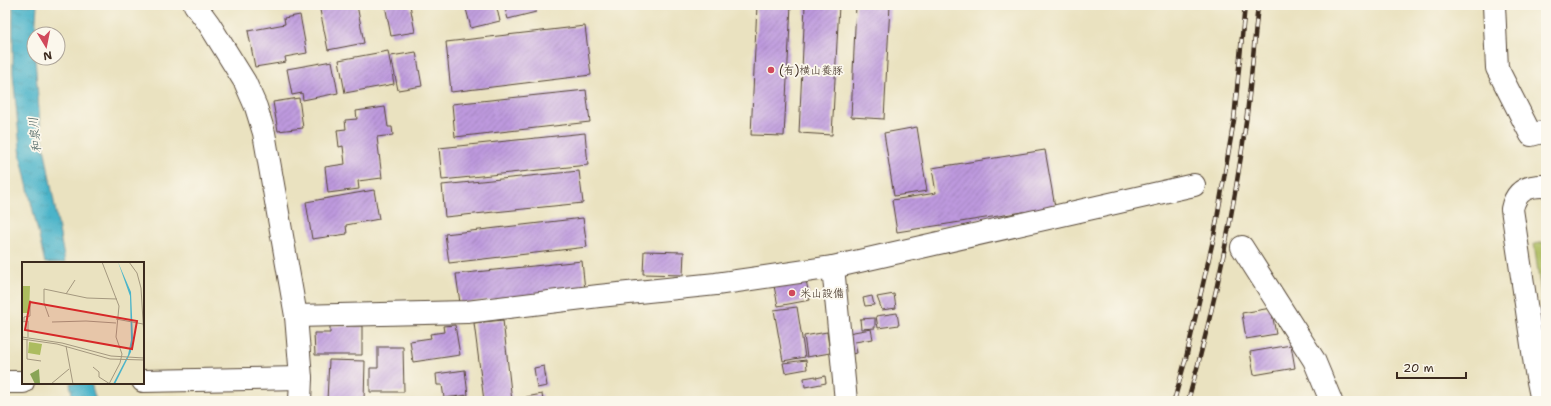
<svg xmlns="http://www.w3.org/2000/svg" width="1551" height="406" viewBox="0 0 1551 406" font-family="'Shantell Sans','Klee One',sans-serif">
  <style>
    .grass { fill: #acbc5f; stroke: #74733e }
    .water { fill: url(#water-ripples); stroke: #436f74 }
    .building { fill: url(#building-hatch) }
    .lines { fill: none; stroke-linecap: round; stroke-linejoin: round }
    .minor-casing { stroke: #554636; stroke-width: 24 }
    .minor { stroke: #fff; stroke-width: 22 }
    .rail-casing { stroke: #3b2a1e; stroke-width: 4.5 }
    .rail { stroke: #fbf7ec; stroke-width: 3; stroke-dasharray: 9; stroke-linecap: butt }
    .poi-dot { fill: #d1495b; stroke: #fbf7ec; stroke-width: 1.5 }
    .labels { text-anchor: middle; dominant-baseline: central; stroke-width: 3.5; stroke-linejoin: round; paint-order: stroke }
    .poi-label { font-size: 11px; fill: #3b2a1e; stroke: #fbf7ec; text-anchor: start }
    .water-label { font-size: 12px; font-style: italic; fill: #415a5a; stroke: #fbf7ec }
    .inset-road { fill: none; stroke: #a4987f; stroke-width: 1 }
    .view { fill: #d62828; fill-opacity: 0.15; stroke: #d62828; stroke-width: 2 }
    .inset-edge { fill: none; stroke: #3b2a1e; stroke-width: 2 }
  </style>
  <defs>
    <pattern id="water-ripples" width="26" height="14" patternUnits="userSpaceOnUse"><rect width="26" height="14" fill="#4bb4c9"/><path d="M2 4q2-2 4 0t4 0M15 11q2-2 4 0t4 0" fill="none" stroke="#4093a3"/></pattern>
    <pattern id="building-hatch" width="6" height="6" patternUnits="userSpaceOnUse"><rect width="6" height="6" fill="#bd99de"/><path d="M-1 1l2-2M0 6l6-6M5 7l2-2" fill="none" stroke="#9b7db3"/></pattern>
  </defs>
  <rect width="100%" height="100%" fill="#fbf7ec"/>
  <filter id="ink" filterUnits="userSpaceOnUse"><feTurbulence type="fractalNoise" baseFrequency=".025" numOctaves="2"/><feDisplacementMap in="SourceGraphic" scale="8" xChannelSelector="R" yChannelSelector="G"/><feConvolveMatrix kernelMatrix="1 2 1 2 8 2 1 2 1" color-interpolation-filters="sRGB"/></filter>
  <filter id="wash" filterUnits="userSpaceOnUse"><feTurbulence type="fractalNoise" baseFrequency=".012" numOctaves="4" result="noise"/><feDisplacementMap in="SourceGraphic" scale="16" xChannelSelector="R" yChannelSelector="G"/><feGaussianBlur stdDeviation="0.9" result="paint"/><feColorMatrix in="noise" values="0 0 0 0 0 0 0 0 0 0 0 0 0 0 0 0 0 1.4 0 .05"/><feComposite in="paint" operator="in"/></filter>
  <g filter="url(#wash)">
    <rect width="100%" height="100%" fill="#eae2c0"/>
    <polygon class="grass" points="1546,242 1546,329 1534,244"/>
    <g class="water">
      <polygon points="13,5 37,5 35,34 34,34 34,58 35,58 40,124 65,263 45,263 21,158 13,73"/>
      <polygon points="70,383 91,383 96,401 73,401"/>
    </g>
    <g id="blocks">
      <g class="building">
        <polygon points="319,5 357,5 364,43 328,50"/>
        <polygon points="385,5 410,5 415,32 391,36"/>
        <polygon points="465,5 496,5 500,21 471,28"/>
        <polygon points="504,5 535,5 536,12 508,19"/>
        <polygon points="757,5 791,5 784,136 751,135"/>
        <polygon points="805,5 839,5 832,135 799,133"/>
        <polygon points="856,5 890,5 884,119 851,117"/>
        <polygon points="300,15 307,53 285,57 286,62 255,67 248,31 285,24 284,18"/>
        <polygon points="585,26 591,75 451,92 446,42"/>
        <polygon points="388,51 394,84 345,93 339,60"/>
        <polygon points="416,52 422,86 398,90 391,56"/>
        <polygon points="332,61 338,93 303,100 302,93 292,95 287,69"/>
        <polygon points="586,90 590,122 455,137 452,104"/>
        <polygon points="299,98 303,128 278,131 273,102"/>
        <polygon points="385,107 388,127 392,127 393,135 377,137 382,178 358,181 359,189 328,193 325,167 345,164 343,146 339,147 337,130 346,129 345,120 357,119 356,111"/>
        <polygon points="917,127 927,191 894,196 884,133"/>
        <polygon points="585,133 588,165 442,180 439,148"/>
        <polygon points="1045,150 1055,207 897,232 892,200 936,193 932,168"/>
        <polygon points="579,171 583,203 445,217 442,185"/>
        <polygon points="374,190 379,219 346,225 347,234 312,239 306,202"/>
        <polygon points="583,218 587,247 449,263 445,234"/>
        <polygon points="644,251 684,252 683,275 643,274"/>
        <polygon points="582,261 585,290 460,303 456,274"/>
        <polygon points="806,280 810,300 778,306 774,286"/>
        <polygon points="894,294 896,308 882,310 877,297"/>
        <polygon points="872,296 874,305 865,306 863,298"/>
        <polygon points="797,307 805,357 783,361 774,310"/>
        <polygon points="1271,308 1276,334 1246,339 1242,313"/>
        <polygon points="897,313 899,325 878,328 876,316"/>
        <polygon points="875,318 875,328 861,329 860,319"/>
        <polygon points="503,320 512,401 484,401 474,323"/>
        <polygon points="455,325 460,355 413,362 410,341 431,338 430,334 444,332 443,326"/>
        <polygon points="330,326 362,326 362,355 315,355 314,333 330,333"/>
        <polygon points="871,329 873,339 855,342 857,353 851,354 848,333"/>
        <polygon points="827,332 830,353 807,357 804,336"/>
        <polygon points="1291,345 1295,368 1254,375 1250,352"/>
        <polygon points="378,347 403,347 404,392 370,392 370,368 378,368"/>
        <polygon points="329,360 365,361 364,401 327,401"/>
        <polygon points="806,360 807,369 785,373 783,363"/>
        <polygon points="544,366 547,386 537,388 534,368"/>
        <polygon points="465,370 468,395 444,398 442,385 437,385 436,374"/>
        <polygon points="816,376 816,378 825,376 826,383 805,387 804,378"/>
        <polygon points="542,394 543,401 527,401 526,397"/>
      </g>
    </g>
  </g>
  <g filter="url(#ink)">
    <use href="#blocks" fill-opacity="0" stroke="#554636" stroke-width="1"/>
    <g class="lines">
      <g class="minor-casing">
        <g id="minor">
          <polyline points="195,5 209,24 245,82 256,107 264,133 296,316 301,378 300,401"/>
          <polyline points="1494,5 1497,68 1531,135 1546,131"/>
          <polyline points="1242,247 1314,360 1331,401"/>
          <polyline points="833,267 846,401"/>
          <polyline points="296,316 467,312 599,296 716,284 833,267 1194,185"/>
          <polyline points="143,381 301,378"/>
          <polyline points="5,382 23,382"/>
          <path d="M1542 401 1536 372 1512 209C1516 190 1528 185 1546 186"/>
        </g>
      </g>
      <use href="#minor" class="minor"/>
      <g class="rail-casing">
        <g id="rail">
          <polyline points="1174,401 1186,358 1214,236 1234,120 1245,5"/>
          <path d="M1188 401C1214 310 1233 216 1246 122 1251 83 1254 44 1258 5"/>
        </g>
      </g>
      <use href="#rail" class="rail"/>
    </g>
  </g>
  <g class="poi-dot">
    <circle cx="771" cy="70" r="4"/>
    <circle cx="792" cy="293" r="4"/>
  </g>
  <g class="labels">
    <g class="poi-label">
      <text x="779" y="70">(有)横山養豚</text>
      <text x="800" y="293">米山設備</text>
    </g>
    <g class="water-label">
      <text transform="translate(35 135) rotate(-96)">和泉川</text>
    </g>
  </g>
  <g transform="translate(22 262)">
    <rect width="122" height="122" fill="#eae2c0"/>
    <path d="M0 24H8L7 51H0ZM7 80 20 82 18 93 6 91Z" fill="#acbc5f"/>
    <path d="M17 107 18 122H13L8 112Z" fill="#89a456"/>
    <path d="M96 0 109 30 111 76 109 90 93 122H91L106 93 109 78 108 34Z" fill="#4bb4c9"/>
    <path class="inset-road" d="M80 0 97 44 94 75 100 92 98 101 87 122M107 0 115 11 119 26 122 75M44 32 53 18M27 55 22 41V27L65 36 95 37M94 57 121 62M0 60 6 59V75M2 60V55L8 54V38M30 60 64 59 94 61M0 75 40 81 89 94 122 96M0 77 35 82 88 97 122 98M5 77V97L19 99M44 84 51 122M71 105 77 110V115L88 122M29 122 47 107"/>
    <path class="view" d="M8 40 115 59 110 87 3 68Z"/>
    <rect width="122" height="122" class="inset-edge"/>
  </g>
  <rect width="1551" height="406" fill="none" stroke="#fbf7ec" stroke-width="20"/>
  <g transform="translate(46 46) rotate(170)"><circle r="19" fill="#fbf7ec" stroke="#aea59a"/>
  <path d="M0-3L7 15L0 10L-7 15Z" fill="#d1495b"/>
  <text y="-6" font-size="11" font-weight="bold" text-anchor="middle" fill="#3b2a1e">N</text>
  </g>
  <path d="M1397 372v6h69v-6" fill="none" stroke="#3b2a1e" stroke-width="2"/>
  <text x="1403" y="372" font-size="12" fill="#3b2a1e" stroke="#fbf7ec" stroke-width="3" paint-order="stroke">20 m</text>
</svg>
